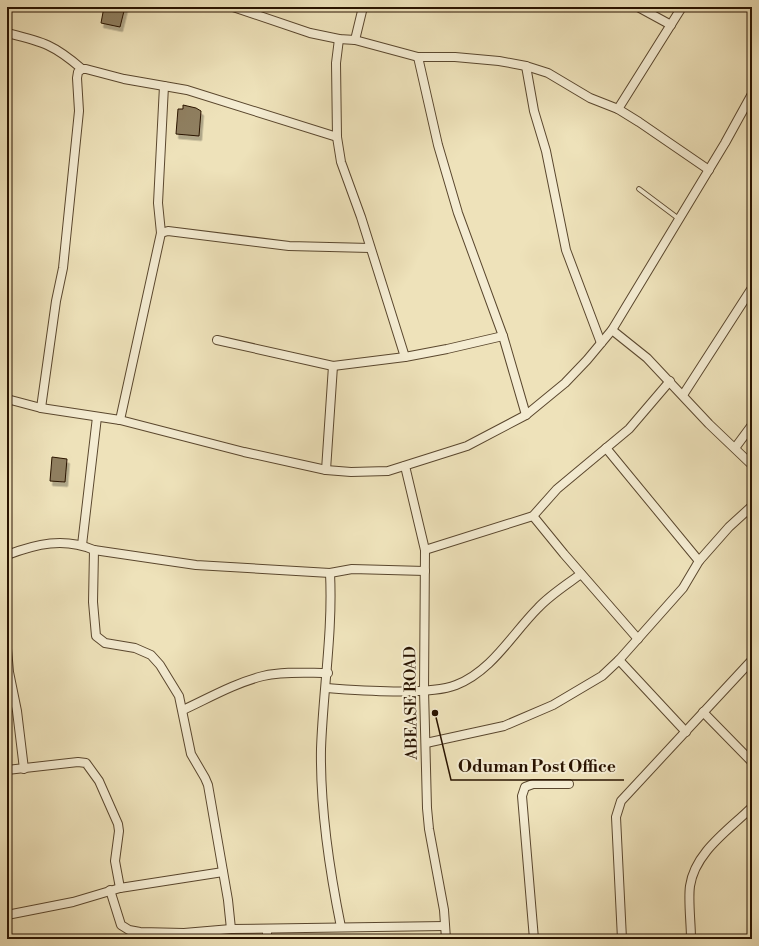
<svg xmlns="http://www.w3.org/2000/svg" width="759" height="946" viewBox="0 0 759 946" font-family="'Libre Bodoni',serif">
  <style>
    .building { fill: #8f7f61; stroke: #291300; filter: url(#shadow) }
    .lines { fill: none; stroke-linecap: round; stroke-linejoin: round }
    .lane-casing { stroke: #5a472e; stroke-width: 5.5 }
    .street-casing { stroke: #5a472e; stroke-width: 10 }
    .lane { stroke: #f4ecd2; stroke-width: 4 }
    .street { stroke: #f4ecd2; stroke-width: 8 }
    .labels { text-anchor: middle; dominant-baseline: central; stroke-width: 4; stroke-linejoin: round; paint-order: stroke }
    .street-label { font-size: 16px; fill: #291300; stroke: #f4ecd2 }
    .leader { fill: none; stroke: #291300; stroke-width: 1.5 }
    .callout-dot { fill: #291300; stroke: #f4ecd2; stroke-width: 1.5 }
    .callout-label { font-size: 17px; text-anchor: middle; font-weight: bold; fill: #291300; stroke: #f4ecd2; stroke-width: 4; stroke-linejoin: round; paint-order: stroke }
  </style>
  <defs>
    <filter id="shadow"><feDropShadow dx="2.5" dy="4.5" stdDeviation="0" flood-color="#0004"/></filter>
  </defs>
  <rect width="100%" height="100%" fill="#eee2ba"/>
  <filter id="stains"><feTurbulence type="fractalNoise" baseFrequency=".005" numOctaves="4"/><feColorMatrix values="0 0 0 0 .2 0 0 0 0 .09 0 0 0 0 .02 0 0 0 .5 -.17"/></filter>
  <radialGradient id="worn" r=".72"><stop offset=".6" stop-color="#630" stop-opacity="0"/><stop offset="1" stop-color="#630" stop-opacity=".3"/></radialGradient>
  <g class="building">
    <polygon points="104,7 125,7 120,27 101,23"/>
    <polygon points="183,105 196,108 201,111 199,136 176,134 178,109 183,109"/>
    <polygon points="52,457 67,459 65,482 50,481"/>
  </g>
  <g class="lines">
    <g class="lane-casing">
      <polyline id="lane" points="639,189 679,219"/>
    </g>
    <g class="street-casing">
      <g id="street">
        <polyline points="233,7 310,33 339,39 355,40 418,57 455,57 499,61 526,66 548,73 590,98 618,109 639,122 709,170"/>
        <polyline points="638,7 671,25"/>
        <path d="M7 33C43 42 53 44 82 69"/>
        <polyline points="339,39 336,63 337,137 341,162 361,217 405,357"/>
        <polyline points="355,40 363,7"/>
        <polyline points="418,57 438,145 458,213 503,336 526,415"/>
        <polyline points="526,66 534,111 546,151 566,250 601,343"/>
        <polyline points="164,86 158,203 161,233 168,231 289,246 370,248"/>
        <polyline points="618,109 682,7"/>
        <polyline points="612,330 647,358 709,424 752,465"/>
        <polyline points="217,340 333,366 405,357 447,349 503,336"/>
        <polyline points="683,395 752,288"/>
        <polyline points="7,399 41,408 120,420 244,452 326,470 351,472 388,471 467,446 526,415 565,383 587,360 612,330 725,143 752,94"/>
        <polyline points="41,408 56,301 63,268 79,111 77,78 78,72 82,69 86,69 124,79 187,90 337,137"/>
        <polyline points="120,420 161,233"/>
        <polyline points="606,448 699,561"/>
        <polyline points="735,448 752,425"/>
        <polyline points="405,466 425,550 424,690 427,808 429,829 444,910 446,939"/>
        <polyline points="326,470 333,366"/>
        <polyline points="533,516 564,554 638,639"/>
        <polyline points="82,545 97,417"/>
        <polyline points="94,550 93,602 96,636 105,643 135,648 151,655 160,665 179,696 191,754 205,778 208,785 228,900 231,929"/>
        <polyline points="425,550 533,516 557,489 629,429 670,381"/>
        <path d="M7 555C36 544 64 537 94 550L196 565 330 573 352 569 425 571"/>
        <path d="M330 573C333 632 323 690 321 749 320 809 329 868 341 927"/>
        <polyline points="7,649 9,672 17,711 24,769"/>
        <polyline points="619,660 686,732"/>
        <path d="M326 688C358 690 428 696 456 685 492 671 512 634 538 608 550 595 566 585 581 574"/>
        <path d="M183 710C209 698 235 683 263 676 284 671 307 673 328 673"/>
        <polyline points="703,712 752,762"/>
        <polyline points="426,743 504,726 553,705 602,676 619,660 683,588 699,561 729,527 752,506"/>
        <polyline points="7,770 78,762 86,763 99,781 118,824 119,831 115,861 120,888"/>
        <polyline points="110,890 121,925 129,930 140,932 184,933 231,929 445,926"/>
        <polyline points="7,915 73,902 120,888 223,872"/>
        <polyline points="267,939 267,929"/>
        <polyline points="534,939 522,796 525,787 533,784 569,784"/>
        <polyline points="622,939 616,817 621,801 752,660"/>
        <path d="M691 939C691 923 688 900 690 886 695 852 729 830 752 807"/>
      </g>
    </g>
    <use href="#lane" class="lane"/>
    <use href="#street" class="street"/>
  </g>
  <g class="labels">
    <g class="street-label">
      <text transform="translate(411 703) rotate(-91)">ABEASE ROAD</text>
    </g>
  </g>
  <path class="leader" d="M435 713L451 780H624"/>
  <circle class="callout-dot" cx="435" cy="713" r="4"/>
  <g class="callout-label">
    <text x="537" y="772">Oduman Post Office</text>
  </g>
  <rect width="759" height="946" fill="none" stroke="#eee2ba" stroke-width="24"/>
  <rect x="8" y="8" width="743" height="930" fill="none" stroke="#291300" stroke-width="2"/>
  <rect x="12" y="12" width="735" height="922" fill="none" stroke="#291300"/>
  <rect width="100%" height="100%" filter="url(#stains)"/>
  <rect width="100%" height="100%" fill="url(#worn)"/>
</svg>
